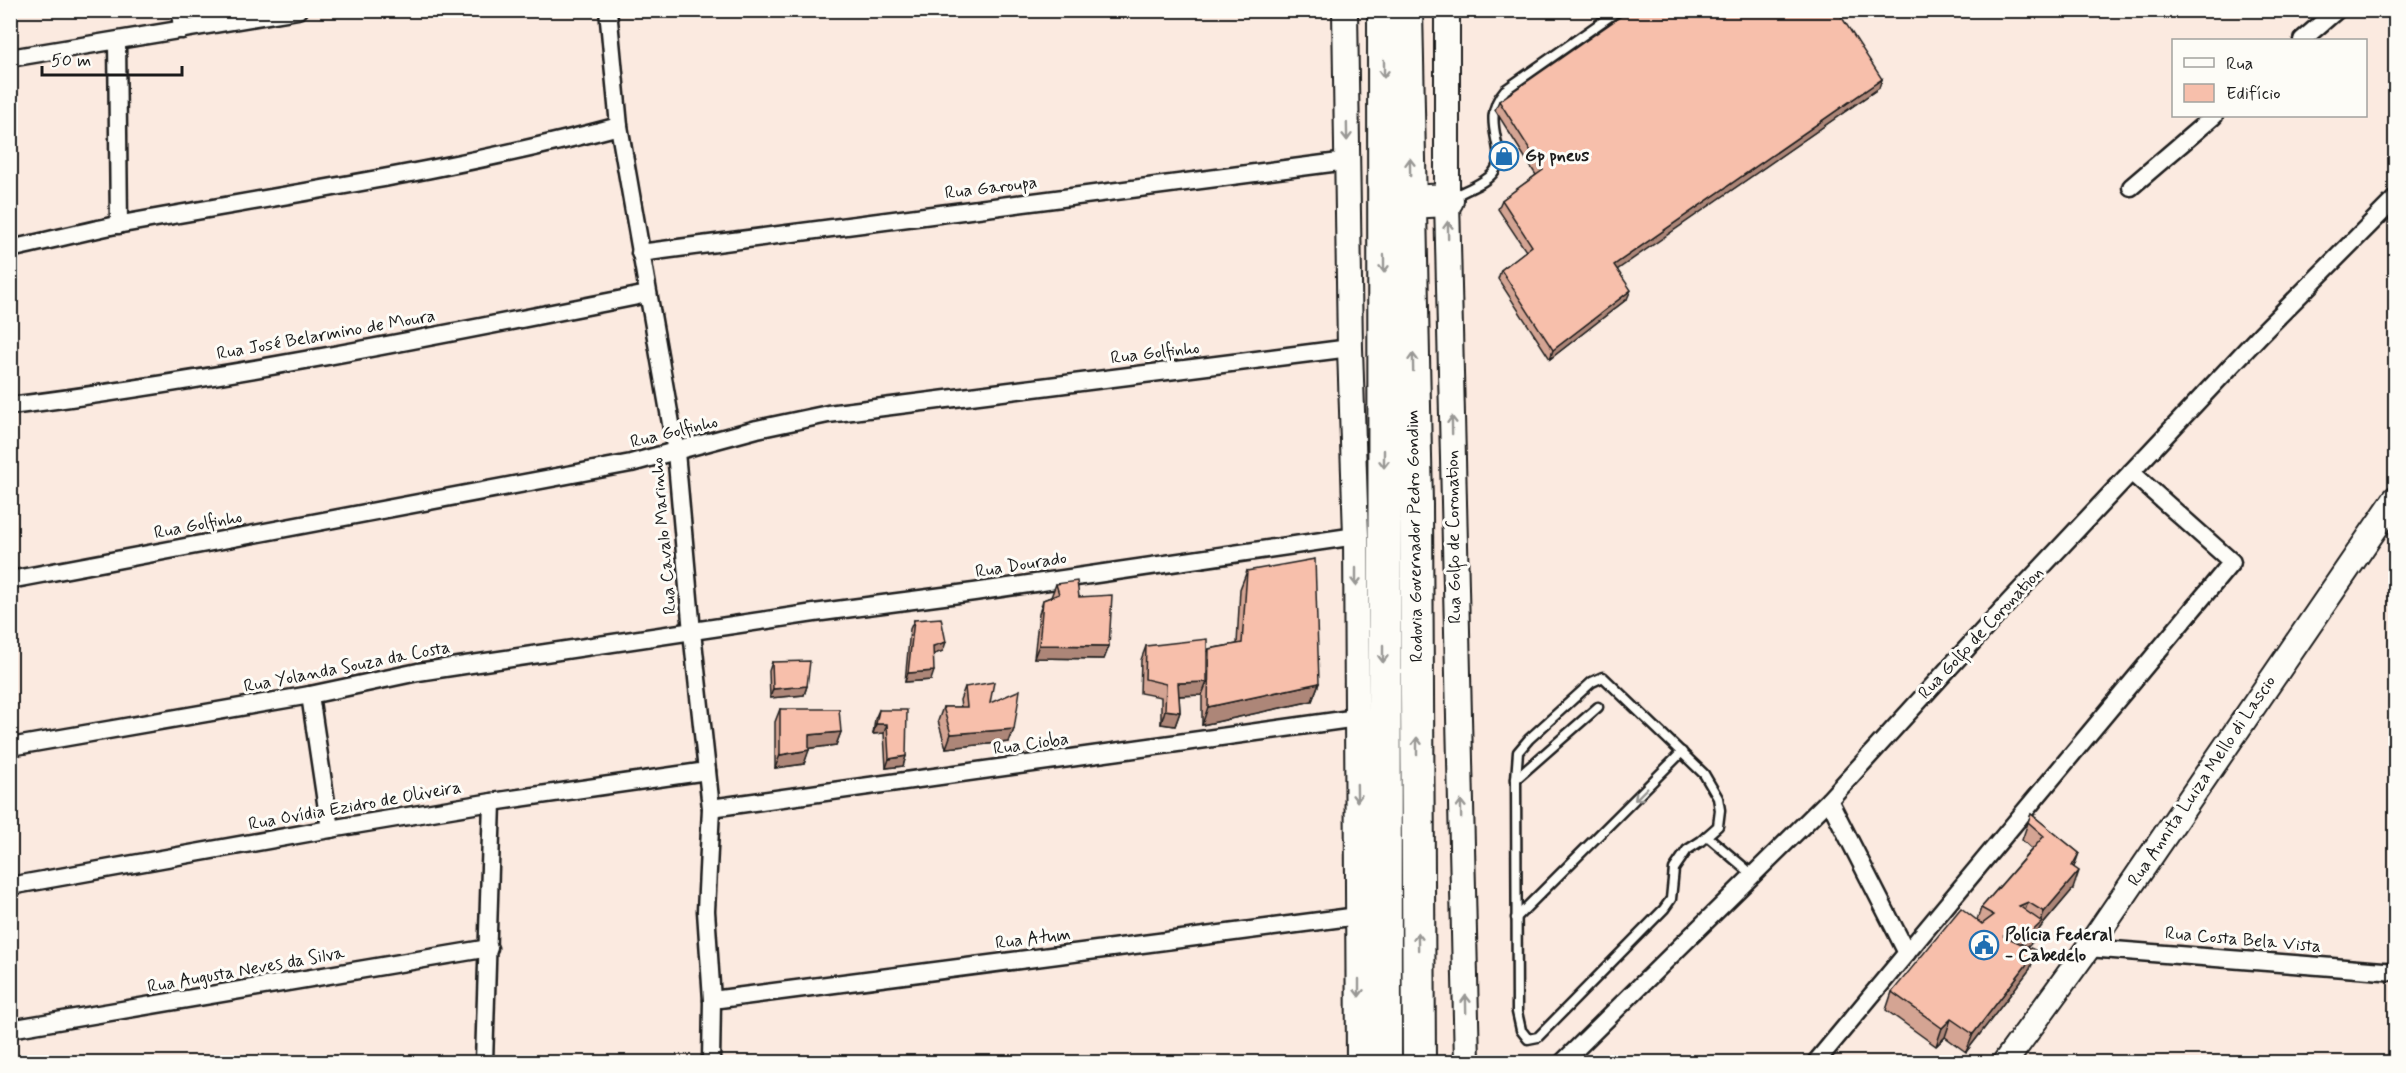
<svg xmlns="http://www.w3.org/2000/svg" width="2406" height="1073" viewBox="0 0 2406 1073" font-family="Mynerve,sans-serif">
  <style>
    .lines { fill: none; stroke-linecap: round; stroke-linejoin: round }
    .lane-casing { stroke: #1c1c1c; stroke-width: 13 }
    .street-casing { stroke: #1c1c1c; stroke-width: 21 }
    .secondary-casing { stroke: #1c1c1c; stroke-width: 28 }
    .highway-casing { stroke: #1c1c1c; stroke-width: 36 }
    .lane { stroke: #fdfcf7; stroke-width: 8 }
    .street { stroke: #fdfcf7; stroke-width: 16 }
    .secondary { stroke: #fdfcf7; stroke-width: 24 }
    .highway { stroke: #fdfcf7; stroke-width: 32 }
    .wall { fill: #d4a493; stroke: #1c1c1c; stroke-width: 1.5 }
    .shaded-wall { fill: #ad8678; stroke: #1c1c1c; stroke-width: 1.5 }
    .building { fill: #f7bfab; stroke: #1c1c1c; stroke-width: 1.5 }
    .oneway { stroke: #989794 }
    .labels { text-anchor: middle; dominant-baseline: central; stroke-width: 6; stroke-linejoin: round; paint-order: stroke }
    .poi-label { font-size: 18px; font-weight: bold; fill: #1c1c1c; stroke: #fdfcf7; text-anchor: start }
    .street-label { font-size: 18px; fill: #1c1c1c; stroke: #fdfcf7 }
  </style>
  <rect width="100%" height="100%" fill="#fbeae0"/>
  <filter id="ink" filterUnits="userSpaceOnUse"><feTurbulence type="fractalNoise" baseFrequency=".0167" numOctaves="2"/><feDisplacementMap in="SourceGraphic" scale="12" xChannelSelector="R" yChannelSelector="G"/><feConvolveMatrix kernelMatrix="1 2 1 2 8 2 1 2 1" color-interpolation-filters="sRGB"/></filter>
  <g filter="url(#ink)">
    <g class="lines">
      <g class="lane-casing">
        <g id="lane">
          <path d="M1453 197C1465 190 1484 184 1493 173 1511 151 1477 122 1505 90L1619 10"/>
          <polygon points="1603,677 1704,774 1718,798 1720,810 1718,826 1701,841 1687,850 1674,869 1671,899 1664,909 1538,1037 1528,1039 1521,1030 1517,1012 1516,779 1518,752 1529,739 1592,682"/>
          <polyline points="1516,779 1598,707"/>
          <polyline points="1707,836 1753,875"/>
          <polyline points="1516,918 1682,752"/>
        </g>
      </g>
      <g class="street-casing">
        <g id="street">
          <polyline points="180,10 182,30"/>
          <polyline points="608,10 619,126 676,452 692,632 711,808 706,911 712,1000 711,1062"/>
          <polyline points="2302,40 2337,10"/>
          <polyline points="117,41 119,225"/>
          <polyline points="10,58 298,10"/>
          <polyline points="2131,187 2214,116"/>
          <path d="M10 249C48 241 85 231 122 224 288 194 455 170 619 126"/>
          <polyline points="640,253 1347,161"/>
          <path d="M10 406C224 379 436 336 648 294"/>
          <polyline points="10,580 631,463 757,429 828,414 1350,348"/>
          <polyline points="310,695 330,829"/>
          <polyline points="10,747 310,695 418,672 814,613 974,592 1356,536"/>
          <polyline points="1829,800 1907,953"/>
          <polyline points="711,808 1357,718"/>
          <polyline points="10,886 330,829 492,802 707,771"/>
          <polyline points="2088,948 2396,972"/>
          <polyline points="712,1000 1358,916"/>
          <polyline points="10,1029 489,948"/>
          <polyline points="484,1062 492,802"/>
          <polyline points="1563,1062 1829,800 2009,602 2261,334 2396,198"/>
          <polyline points="1816,1062 2232,562 2131,472"/>
        </g>
      </g>
      <g class="secondary-casing">
        <g id="secondary">
          <polyline points="1345,10 1350,348 1356,536 1359,1062"/>
          <polyline points="1447,10 1447,200 1467,1062"/>
          <polyline points="2005,1062 2088,948 2396,498"/>
        </g>
      </g>
      <g class="highway-casing">
        <g id="highway">
          <polyline points="1384,10 1385,1062"/>
          <polyline points="1406,10 1416,505 1419,1062"/>
          <polyline points="1410,202 1447,200"/>
        </g>
      </g>
      <use href="#lane" class="lane"/>
      <use href="#street" class="street"/>
      <use href="#secondary" class="secondary"/>
      <use href="#highway" class="highway"/>
    </g>
    <g class="wall">
      <polygon points="1882,79 1879,88 1617,269 1627,299 1550,359 1498,279 1501,270 1526,251 1498,209 1502,200 1536,175 1495,110 1499,101"/>
      <polygon points="1247,571 1319,683 1312,701 1202,725 1202,695 1179,696 1180,712 1175,726 1161,724 1161,697 1140,693 1141,660 1146,646 1207,655 1209,649 1237,644 1240,589"/>
      <polygon points="1056,584 1079,597 1109,646 1104,659 1034,658 1039,614 1043,600 1051,597"/>
      <polygon points="914,620 943,651 933,654 931,680 905,682 910,629"/>
      <polygon points="772,662 807,686 804,695 770,698 769,671"/>
      <polygon points="965,687 990,703 1014,729 1009,742 946,748 938,721 943,707 961,707 960,700"/>
      <polygon points="780,709 841,732 836,745 809,748 804,764 775,768 775,722"/>
      <polygon points="879,710 906,756 903,766 886,768 884,733 873,734 875,719"/>
      <polygon points="2031,814 2079,853 2074,867 2073,889 2040,928 2035,939 2028,947 2030,969 1966,1052 1945,1037 1936,1046 1886,1010 1892,992 1977,920 1981,908 2032,849 2022,840"/>
    </g>
    <g class="shaded-wall">
      <polygon points="1882,79 1879,88 1611,274 1614,265"/>
      <polygon points="1631,290 1627,299 1550,359 1553,350"/>
      <polygon points="946,642 943,651 929,656 933,646"/>
      <polygon points="1039,645 1109,646 1104,659 1034,658"/>
      <polygon points="934,671 931,680 905,682 908,673"/>
      <polygon points="1207,682 1202,695 1173,696 1178,683"/>
      <polygon points="1319,683 1312,701 1202,725 1208,707"/>
      <polygon points="807,686 804,695 770,698 773,689"/>
      <polygon points="1165,710 1180,712 1175,726 1161,724"/>
      <polygon points="876,724 887,724 884,733 873,734"/>
      <polygon points="1014,729 1009,742 946,748 951,734"/>
      <polygon points="841,732 836,745 804,749 809,735"/>
      <polygon points="809,750 804,764 775,768 780,755"/>
      <polygon points="906,756 903,766 886,768 889,759"/>
      <polygon points="2079,871 2073,889 2040,928 2035,939 2018,956 2024,939 2040,923 2044,912"/>
      <polygon points="2028,902 2022,919 2019,906"/>
      <polygon points="2017,931 2010,949 2004,936"/>
      <polygon points="2037,951 2030,969 1966,1052 1973,1034"/>
      <polygon points="1951,1019 1945,1037 1936,1046 1942,1028"/>
    </g>
    <g class="building">
      <polygon points="1630,10 1837,10 1882,79 1614,265 1631,290 1553,350 1501,270 1532,246 1502,200 1543,170 1499,101"/>
      <polygon points="1315,559 1319,683 1208,707 1209,649 1242,643 1247,571"/>
      <polygon points="1077,581 1079,597 1112,595 1109,646 1039,645 1043,600 1059,594 1056,584"/>
      <polygon points="941,618 946,642 933,646 934,671 908,673 914,620"/>
      <polygon points="1207,639 1207,682 1178,683 1180,712 1165,710 1166,684 1145,679 1146,646"/>
      <polygon points="810,661 807,686 773,689 772,662"/>
      <polygon points="994,682 990,703 1020,690 1014,729 951,734 943,707 967,707 965,687"/>
      <polygon points="780,709 839,709 841,732 809,735 809,750 780,755"/>
      <polygon points="879,710 907,710 906,756 889,759 887,724 876,724"/>
      <polygon points="2031,814 2079,853 2072,866 2079,871 2044,912 2028,902 2019,906 2042,922 2024,939 2017,931 2004,936 2037,951 1973,1034 1951,1019 1942,1028 1892,992 1961,908 1982,924 1994,915 1981,908 2044,836 2028,822"/>
    </g>
    <defs><path id="oneway-shaft" d="M-6 0H5M1.5-3L5.5 0L1.5 3" fill="none" stroke-width="1.6" stroke-linecap="round" stroke-linejoin="round" transform="scale(1.5)"/></defs>
    <g class="oneway">
      <use href="#oneway-shaft" transform="translate(1384 69) rotate(90)"/>
      <use href="#oneway-shaft" transform="translate(1347 132) rotate(89)"/>
      <use href="#oneway-shaft" transform="translate(1410 167) rotate(-91)"/>
      <use href="#oneway-shaft" transform="translate(1448 230) rotate(-91)"/>
      <use href="#oneway-shaft" transform="translate(1384 264) rotate(90)"/>
      <use href="#oneway-shaft" transform="translate(1413 362) rotate(-91)"/>
      <use href="#oneway-shaft" transform="translate(1452 425) rotate(-91)"/>
      <use href="#oneway-shaft" transform="translate(1384 459) rotate(90)"/>
      <use href="#oneway-shaft" transform="translate(1356 577) rotate(90)"/>
      <use href="#oneway-shaft" transform="translate(1383 654) rotate(90)"/>
      <use href="#oneway-shaft" transform="translate(1417 746) rotate(-90)"/>
      <use href="#oneway-shaft" transform="translate(1357 793) rotate(89)"/>
      <use href="#oneway-shaft" transform="translate(1641 794) rotate(135)"/>
      <use href="#oneway-shaft" transform="translate(1461 809) rotate(-91)"/>
      <use href="#oneway-shaft" transform="translate(1418 941) rotate(-91)"/>
      <use href="#oneway-shaft" transform="translate(1359 988) rotate(90)"/>
      <use href="#oneway-shaft" transform="translate(1466 1004) rotate(-91)"/>
    </g>
  </g>
  <defs>
    <g id="shop-ring" transform="scale(1.5)"><circle r="9.5" fill="#fdfcf7" stroke="#1f6fb2" stroke-width="1.5"/><path d="M-5-2.5h2.3a2.7 3.5 0 0 1 5.4 0H5L5.5 6h-11ZM-1.5-2.5h3a1.5 2.3 0 0 0-3 0Z" fill="#1f6fb2"/></g>
    <g id="civic-ring" transform="scale(1.5)"><circle r="9.5" fill="#fdfcf7" stroke="#1f6fb2" stroke-width="1.5"/><path d="M-.6-6.5H3V-4.5H.6V-3L4-1V1h2V6H-6V1h2V-1L-.6-3ZM-1.2 2.5V6h2.4V2.5Z" fill="#1f6fb2"/></g>
  </defs>
  <g fill-rule="evenodd">
    <use href="#shop-ring" x="1504" y="156"/>
    <use href="#civic-ring" x="1984" y="945"/>
  </g>
  <g class="labels">
    <g class="poi-label">
      <text x="1525" y="156">Gp pneus</text>
      <text x="2005" y="935">Polícia Federal<tspan x="2005" dy="21">- Cabedelo</tspan></text>
    </g>
    <g class="street-label">
      <text transform="translate(991 188) rotate(-7)">Rua Garoupa</text>
      <text transform="translate(326 335) rotate(-10)">Rua José Belarmino de Moura</text>
      <text transform="translate(1155 353) rotate(-7)">Rua Golfinho</text>
      <text transform="translate(674 432) rotate(-14)">Rua Golfinho</text>
      <text transform="translate(198 525) rotate(-11)">Rua Golfinho</text>
      <text transform="translate(664 536) rotate(-95)">Rua Cavalo Marinho</text>
      <text transform="translate(1415 536) rotate(-91)">Rodovia Governador Pedro Gondim</text>
      <text transform="translate(1454 537) rotate(-91)">Rua Golfo de Coronation</text>
      <text transform="translate(1021 565) rotate(-9)">Rua Dourado</text>
      <text transform="translate(1981 633) rotate(-47)">Rua Golfo de Coronation</text>
      <text transform="translate(347 667) rotate(-11)">Rua Yolanda Souza da Costa</text>
      <text transform="translate(1031 744) rotate(-8)">Rua Cioba</text>
      <text transform="translate(2202 781) rotate(-56)">Rua Annita Luiza Mello di Lascio</text>
      <text transform="translate(355 806) rotate(-10)">Rua Ovídia Ezidro de Oliveira</text>
      <text transform="translate(1033 939) rotate(-7)">Rua Atum</text>
      <text transform="translate(2243 940) rotate(5)">Rua Costa Bela Vista</text>
      <text transform="translate(246 970) rotate(-10)">Rua Augusta Neves da Silva</text>
    </g>
  </g>
  <rect width="2406" height="1073" fill="none" stroke="#fdfcf7" stroke-width="36"/>
  <rect x="18" y="18" width="2370" height="1037" fill="none" stroke="#1c1c1c" stroke-width="2" filter="url(#ink)"/>
  <rect x="2172" y="39" width="195" height="78" fill="#fdfcf7" stroke="#a3a29f" stroke-width="1.5"/>
  <rect x="2184" y="58" width="30" height="9" fill="#fdfcf7" stroke="#a3a29f" stroke-width="1.5"/>
  <text x="2226" y="69" font-size="18" fill="#1c1c1c">Rua</text>
  <rect x="2184" y="84" width="30" height="18" fill="#f7bfab" stroke="#a3a29f" stroke-width="1.5"/>
  <text x="2226" y="99" font-size="18" fill="#1c1c1c">Edifício</text>
  <path d="M42 66v9h140v-9" fill="none" stroke="#1c1c1c" stroke-width="3"/>
  <text x="51" y="66" font-size="18" fill="#1c1c1c" stroke="#fdfcf7" stroke-width="4.5" paint-order="stroke">50 m</text>
</svg>
